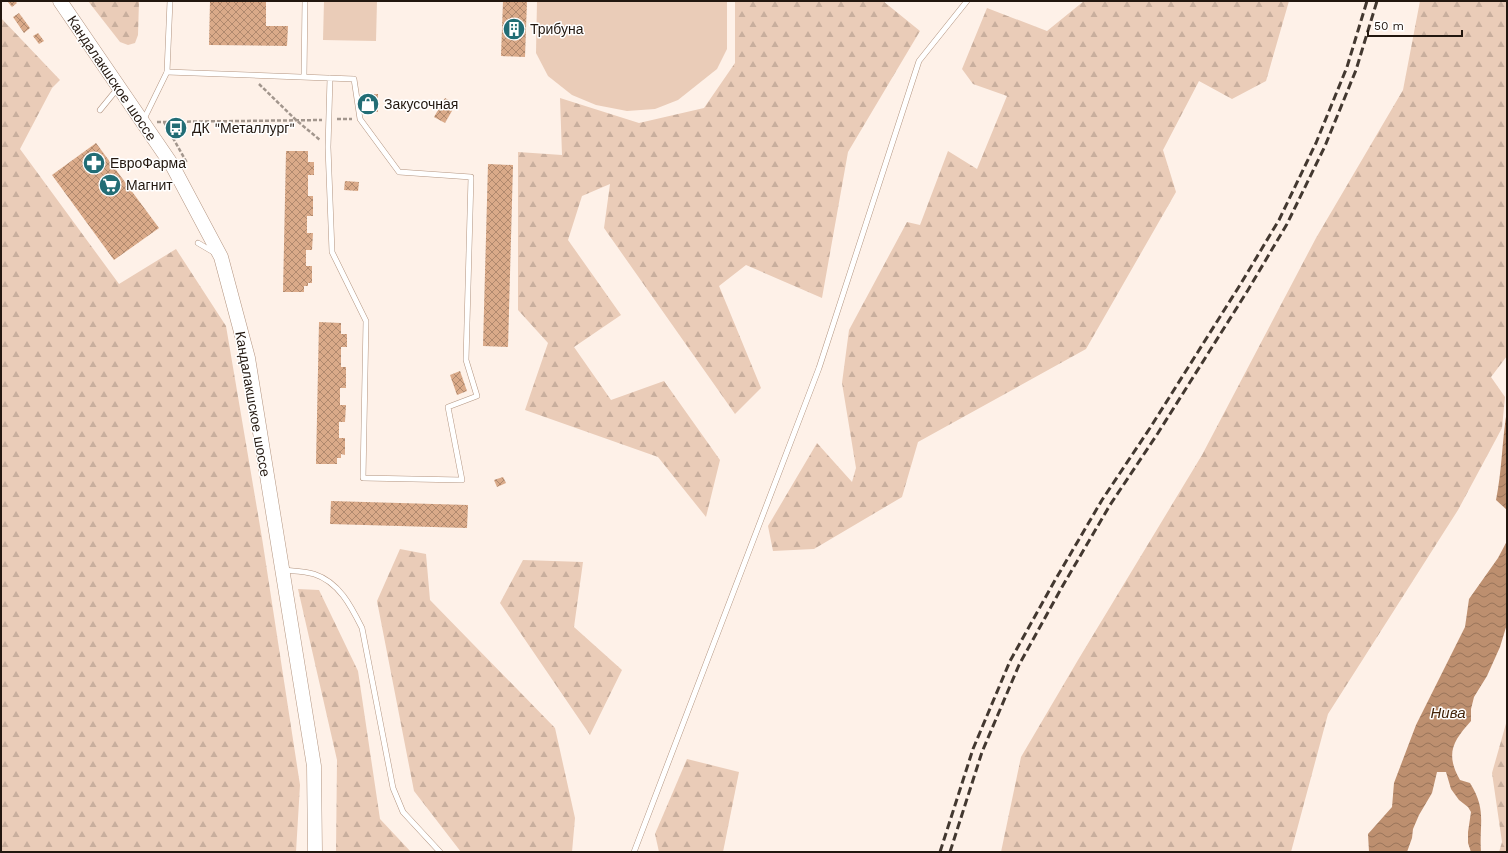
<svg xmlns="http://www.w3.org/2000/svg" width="1508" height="853" viewBox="0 0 1508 853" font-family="'Work Sans',sans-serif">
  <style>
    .forest { fill: url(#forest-firs) }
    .green { fill: #eaccb8 }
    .water { fill: url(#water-waves) }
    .building { fill: url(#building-cross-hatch) }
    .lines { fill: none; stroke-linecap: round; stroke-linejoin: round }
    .service-casing { stroke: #b39581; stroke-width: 6 }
    .secondary-casing { stroke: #b39581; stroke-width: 15 }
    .path { stroke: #a2968d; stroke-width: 2.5; stroke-dasharray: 4 2; stroke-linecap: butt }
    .service { stroke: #fff; stroke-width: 5 }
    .secondary { stroke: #fff; stroke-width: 14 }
    .rail { stroke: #433830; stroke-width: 3; stroke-dasharray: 8 4; stroke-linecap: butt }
    .labels { text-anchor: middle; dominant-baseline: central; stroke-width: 3; stroke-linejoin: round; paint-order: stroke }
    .poi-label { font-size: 14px; fill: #22170f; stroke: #fff; text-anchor: start }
    .street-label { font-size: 14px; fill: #22170f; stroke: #fff }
    .water-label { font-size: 15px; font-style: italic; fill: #432309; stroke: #fff }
  </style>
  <defs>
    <pattern id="forest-firs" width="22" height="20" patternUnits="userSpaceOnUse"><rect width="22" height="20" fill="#eaccb8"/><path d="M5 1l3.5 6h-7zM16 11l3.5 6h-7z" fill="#c8ae9d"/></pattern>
    <pattern id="water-waves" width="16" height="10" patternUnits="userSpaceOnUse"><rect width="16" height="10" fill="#bd8f6f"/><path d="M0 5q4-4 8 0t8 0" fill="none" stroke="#99745a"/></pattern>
    <pattern id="building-cross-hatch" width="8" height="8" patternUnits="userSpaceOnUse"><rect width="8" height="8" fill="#daaa89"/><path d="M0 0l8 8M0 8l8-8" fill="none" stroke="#b0896e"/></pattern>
  </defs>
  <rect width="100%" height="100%" fill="#fef1e8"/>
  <g class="forest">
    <polygon points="88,1 139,1 138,35 135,43 128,45 120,42"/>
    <polygon points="735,1 883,1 920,31 848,152 822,298 746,265 719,286 761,388 735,414 604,228 610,184 582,196 568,240 621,315 574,347 611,400 664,381 720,460 706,517 658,457 525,410 548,343 518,310 518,152 562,155 560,98 639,123 704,108 735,63"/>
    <polygon points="1084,1 1289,1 1266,81 1232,99 1199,81 1163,150 1176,192 1086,349 918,442 902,497 814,549 773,551 768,526 817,443 852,482 856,468 842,383 849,330 907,222 920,225 948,151 977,169 1007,96 973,84 962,69 987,8 1047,31"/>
    <polygon points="1420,1 1507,1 1507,356 1491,377 1505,397 1502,428 1458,510 1328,714 1291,852 1001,852 1021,757 1078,660 1202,455 1316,238 1403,90"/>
    <polygon points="1,18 60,80 52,88 20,149 119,284 176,249 226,326 262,538 300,785 296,852 1,852"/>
    <polygon points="400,549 426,554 430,600 555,728 575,818 572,852 461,852 414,791 377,601"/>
    <polygon points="523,560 583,562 574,627 622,670 590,735 500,603"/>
    <polygon points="298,589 319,590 358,671 380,819 411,852 336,852 337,760"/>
    <polygon points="1507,720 1507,852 1499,852 1502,842 1492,773"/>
    <polygon points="687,759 739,772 723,852 659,852 655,834"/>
  </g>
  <g class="green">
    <polygon points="324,1 377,1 376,41 323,40"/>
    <polygon points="537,1 727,1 727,49 717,69 678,100 655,109 627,111 596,105 572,95 548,76 536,53"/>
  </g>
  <g class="water">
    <path d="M1507 410V510L1496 500C1502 471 1502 440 1507 410Z"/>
    <path d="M1507 541V624L1500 647 1487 676 1474 697 1471 709V721C1453 741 1445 754 1460 780L1470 783C1487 810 1479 823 1481 852H1471L1468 843V832L1471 812 1468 807 1459 800 1451 789 1446 772H1437L1432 793 1419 815 1413 829 1412 838 1407 852H1369L1368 834 1392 807 1394 783 1416 725 1465 627 1469 599 1498 558Z"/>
  </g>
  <g class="building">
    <polygon points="7,1 15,1 17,3 12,7"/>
    <polygon points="210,1 266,1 266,26 288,26 287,46 209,45"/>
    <polygon points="503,1 527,1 525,57 501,56"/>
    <polygon points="19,13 30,28 24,33 13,17"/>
    <polygon points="38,33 44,41 39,44 33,36"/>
    <rect x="366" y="94" width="12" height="18"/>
    <polygon points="445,98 456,104 445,123 434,117"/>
    <polygon points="96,143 159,228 114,260 52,175"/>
    <polygon points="286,151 308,151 308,162 314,162 314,175 308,175 308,196 313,196 313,216 307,216 307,233 313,233 312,250 306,250 306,266 312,266 312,283 308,283 308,286 304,286 304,292 283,292"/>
    <polygon points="488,164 513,165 508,347 483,346"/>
    <polygon points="345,181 359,182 358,191 344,190"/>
    <polygon points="319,322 341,323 341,334 347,334 347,347 341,347 341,367 346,367 346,388 340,388 340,405 346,405 345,422 339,422 339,438 345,438 345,455 341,454 341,458 337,458 337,464 316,464"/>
    <polygon points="460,371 467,391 457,395 450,375"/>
    <polygon points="503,477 506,483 497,487 494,480"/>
    <polygon points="331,501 468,505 467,528 330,524"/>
  </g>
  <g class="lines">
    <g class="service-casing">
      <g id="service">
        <polyline points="167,72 354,79 360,119 399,172 471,177 466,360 477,396 448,407 462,480 363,478 366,321 332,252 328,147 330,78"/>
        <polyline points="304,76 305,1"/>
        <polyline points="100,110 118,88"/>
        <polyline points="143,121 167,72 170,1"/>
        <polyline points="198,243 215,253"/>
        <path d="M283 570C293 571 305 571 314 574 339 582 351 606 362 628L393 788 403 812 440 852"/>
        <polyline points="634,852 819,368 919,61 967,1"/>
      </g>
    </g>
    <g class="secondary-casing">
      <polyline id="secondary" points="60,1 172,165 221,257 248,358 314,766 315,852"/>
    </g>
    <g class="path">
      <polyline points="259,84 296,120 320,140"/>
      <polyline points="337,119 352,119"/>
      <polyline points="157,122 322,120"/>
      <polyline points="164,122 187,163"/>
    </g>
    <use href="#service" class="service"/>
    <use href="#secondary" class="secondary"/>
    <g class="rail">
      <polyline points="940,852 973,749 1010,661 1054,582 1102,500 1150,428 1240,285 1279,220 1316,143 1347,67 1367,1"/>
      <polyline points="950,852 982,752 1019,665 1062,587 1110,505 1158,433 1248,290 1287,224 1325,146 1356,70 1377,1"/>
    </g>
  </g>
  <defs>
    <g id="building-disc" transform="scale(1.15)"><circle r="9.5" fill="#226d75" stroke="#fff"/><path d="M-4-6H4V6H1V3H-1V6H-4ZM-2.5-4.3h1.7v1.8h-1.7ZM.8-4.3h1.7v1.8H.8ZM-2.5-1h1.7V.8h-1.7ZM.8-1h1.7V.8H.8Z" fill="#fff"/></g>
    <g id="shop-disc" transform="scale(1.15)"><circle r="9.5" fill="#226d75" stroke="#fff"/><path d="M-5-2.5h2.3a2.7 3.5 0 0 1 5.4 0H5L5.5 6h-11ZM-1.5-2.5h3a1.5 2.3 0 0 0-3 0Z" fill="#fff"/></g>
    <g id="bus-disc" transform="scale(1.15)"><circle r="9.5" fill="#226d75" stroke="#fff"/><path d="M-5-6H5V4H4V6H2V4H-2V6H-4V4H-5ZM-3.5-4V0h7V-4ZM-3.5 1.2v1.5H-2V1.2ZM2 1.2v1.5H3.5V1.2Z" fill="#fff"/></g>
    <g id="pharmacy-disc" transform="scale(1.15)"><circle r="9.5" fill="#226d75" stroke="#fff"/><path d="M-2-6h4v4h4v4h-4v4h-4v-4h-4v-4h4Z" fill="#fff"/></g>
    <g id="supermarket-disc" transform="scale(1.15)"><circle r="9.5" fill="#226d75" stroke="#fff"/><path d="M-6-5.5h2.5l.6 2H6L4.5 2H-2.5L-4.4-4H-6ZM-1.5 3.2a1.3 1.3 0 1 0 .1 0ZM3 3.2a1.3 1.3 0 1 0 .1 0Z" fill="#fff"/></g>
  </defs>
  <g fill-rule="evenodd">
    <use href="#building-disc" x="514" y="29"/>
    <use href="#shop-disc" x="368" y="104"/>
    <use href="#bus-disc" x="176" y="128"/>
    <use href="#pharmacy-disc" x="94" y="163"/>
    <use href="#supermarket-disc" x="110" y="185"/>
  </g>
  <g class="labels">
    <g class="poi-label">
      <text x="530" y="29">Трибуна</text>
      <text x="384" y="104">Закусочная</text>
      <text x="192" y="128">ДК "Металлург"</text>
      <text x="110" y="163">ЕвроФарма</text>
      <text x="126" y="185">Магнит</text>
    </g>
    <g class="street-label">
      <text transform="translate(112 78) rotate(56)">Кандалакшское шоссе</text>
      <text transform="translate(253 404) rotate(80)">Кандалакшское шоссе</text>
    </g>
    <g class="water-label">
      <text x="1448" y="713">Нива</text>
    </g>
  </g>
  <rect width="1508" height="853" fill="none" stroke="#22170f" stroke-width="4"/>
  <path d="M1368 30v6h94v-6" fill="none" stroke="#22170f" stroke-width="2"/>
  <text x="1374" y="30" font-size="12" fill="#22170f" stroke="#ffffff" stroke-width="3" paint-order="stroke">50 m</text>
</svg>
